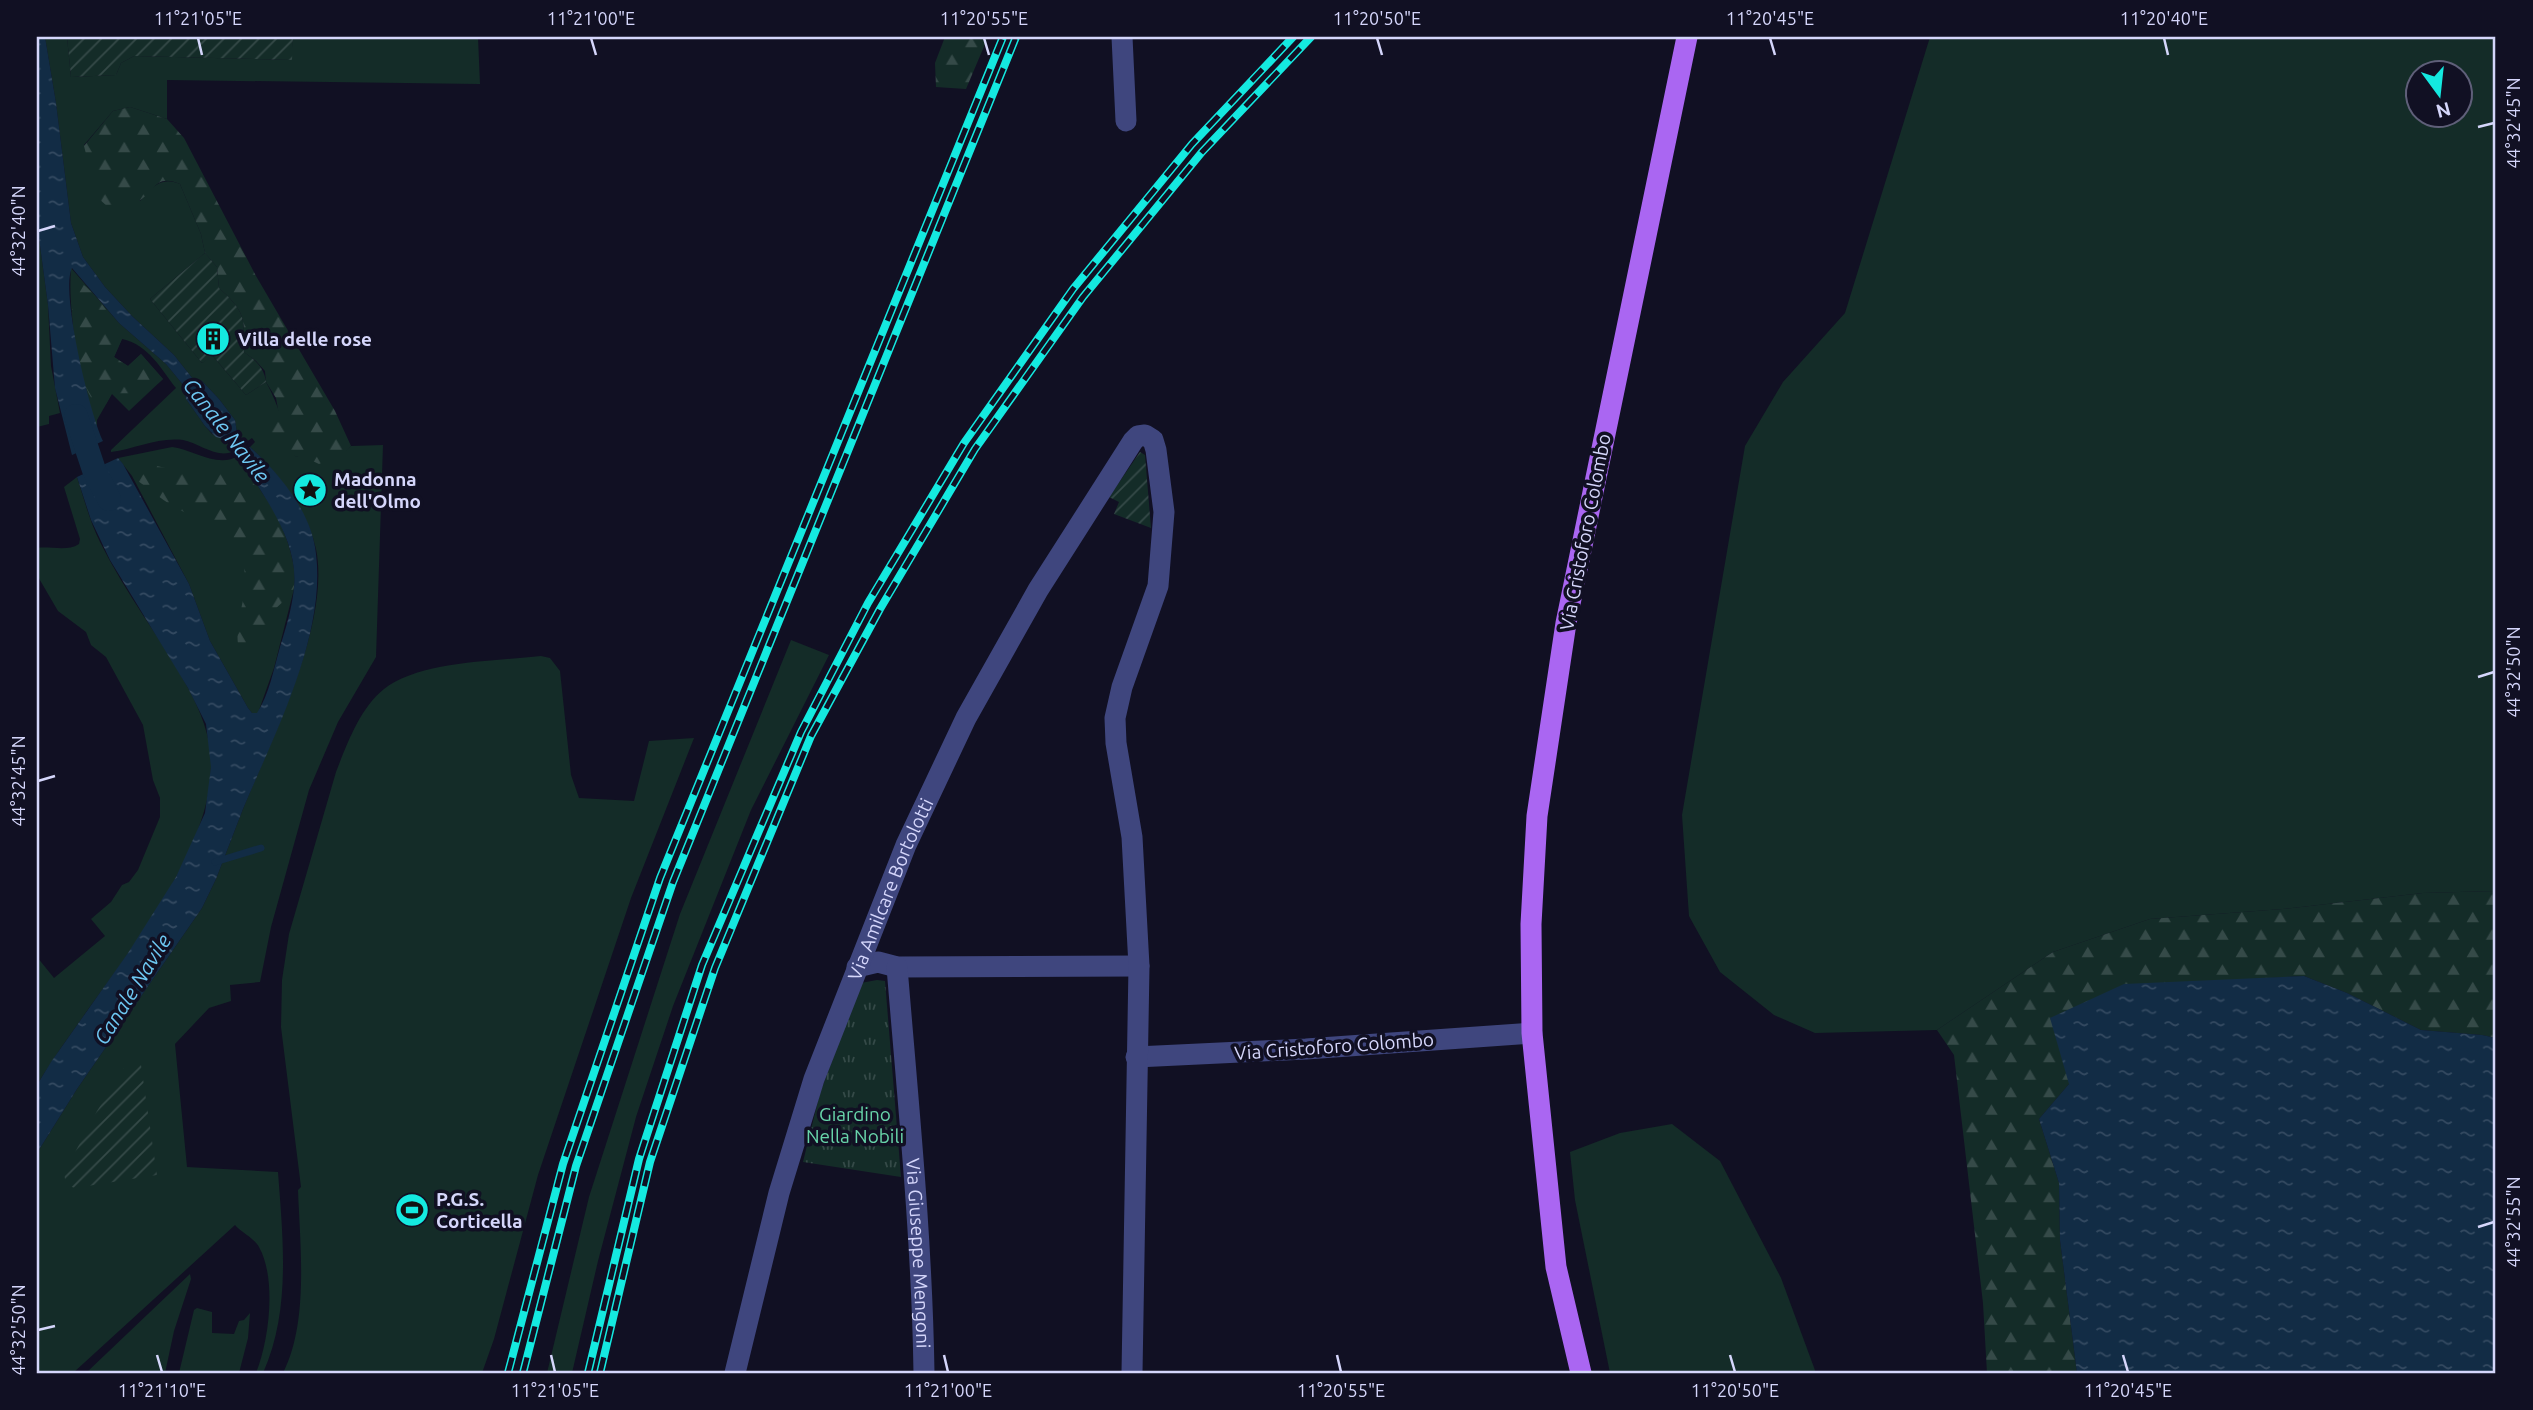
<svg xmlns="http://www.w3.org/2000/svg" width="2533" height="1410" viewBox="0 0 2533 1410" font-family="Ubuntu,sans-serif">
  <style>
    .grass { fill: #142c28; fill-rule: evenodd }
    .forest { fill: url(#forest-firs) }
    .park { fill: url(#park-tufts) }
    .garden { fill: url(#garden-furrows) }
    .water { fill: url(#water-ripples) }
    .lines { fill: none; stroke-linecap: round; stroke-linejoin: round }
    .stream { stroke: #122c45; stroke-width: 7 }
    .canal { stroke: #122c45; stroke-width: 24 }
    .minor { stroke: #3f467e; stroke-width: 21 }
    .major { stroke: #aa66f2; stroke-width: 21 }
    .rail-casing { stroke: #14e9e0; stroke-width: 8 }
    .rail { stroke: #111023; stroke-width: 5; stroke-dasharray: 16; stroke-linecap: butt }
    .ticks { fill: none; stroke: #d5d6fb; stroke-width: 2.5 }
    .labels { text-anchor: middle; dominant-baseline: central; stroke-width: 7; stroke-linejoin: round; paint-order: stroke }
    .poi-label { font-size: 19px; font-weight: bold; fill: #d5d6fb; stroke: #111023; text-anchor: start }
    .street-label { font-size: 19px; fill: #d5d6fb; stroke: #111023 }
    .park-label { font-size: 19px; fill: #68d5aa; stroke: #111023 }
    .water-label { font-size: 21px; font-style: italic; fill: #6dc7f2; stroke: #111023 }
    .neatline { fill: none; stroke: #d5d6fb; stroke-width: 2.5 }
    .ticks-label { font-size: 18px; text-anchor: middle; fill: #d5d6fb }
  </style>
  <defs>
    <pattern id="forest-firs" width="22" height="20" patternUnits="userSpaceOnUse" patternTransform="scale(1.75)"><rect width="22" height="20" fill="#142c28"/><path d="M5 1l3.5 6h-7zM16 11l3.5 6h-7z" fill="#354a48"/></pattern>
    <pattern id="park-tufts" width="24" height="20" patternUnits="userSpaceOnUse" patternTransform="scale(1.75)"><rect width="24" height="20" fill="#142c28"/><path d="M3 7l-1-3M5 7V3M7 7l1-3M15 17l-1-3M17 17v-4M19 17l1-3" fill="none" stroke="#354a48"/></pattern>
    <pattern id="garden-furrows" width="10" height="10" patternUnits="userSpaceOnUse" patternTransform="scale(1.75)"><rect width="10" height="10" fill="#142c28"/><path d="M-1 1l2-2M0 10L10 0M9 11l2-2" fill="none" stroke="#354a48"/></pattern>
    <pattern id="water-ripples" width="26" height="14" patternUnits="userSpaceOnUse" patternTransform="scale(1.75)"><rect width="26" height="14" fill="#122c45"/><path d="M2 4q2-2 4 0t4 0M15 11q2-2 4 0t4 0" fill="none" stroke="#344a61"/></pattern>
  </defs>
  <rect width="100%" height="100%" fill="#111023"/>
  <g class="grass">
    <path d="M45 37H67L71 77 116 75 121 63 134 56 291 60 293 37H478L480 84 167 80V119L130 107 113 111 84 145 140 201C152 187 161 176 180 184L201 234 205 253 150 299 202 363 212 355 246 395 266 382C279 405 285 431 295 456 320 459 331 465 351 446L383 445 376 657 338 722 309 790 271 927 260 982 230 985 231 1001 209 1008 175 1044 187 1167 278 1172C283 1239 291 1311 263 1373H256C269 1341 277 1279 259 1247 254 1238 242 1233 235 1225L73 1373H37V1153L77 1089 202 908 216 879C225 856 234 832 243 809 271 740 331 623 316 549 307 509 279 474 250 447L255 442 252 438 245 443 237 433 235 420 219 399 202 381 193 379 174 355 132 316 105 287 83 257 71 223 56 103Z"/>
    <path d="M1930 37H2496V891L2423 893 2283 909 2150 919 2053 952 1937 1030 1815 1033 1774 1015 1720 972 1689 916 1682 815 1745 446 1783 382 1845 313ZM2418 74H2460V116H2418Z"/>
    <polygon points="37,223 48,305 51,366 60,413 49,416 49,424 37,427"/>
    <path d="M71 268 119 323 166 364 184 386 186 399 205 426 212 434 227 440 235 450C220 461 199 443 183 440 158 437 135 449 111 452V450L176 388C161 369 149 345 122 339L114 357 128 366 141 354 163 379 129 411 112 394 97 420V429C82 382 67 317 71 268Z"/>
    <path d="M172 447C193 449 219 470 239 455L269 504 294 589 274 668 258 713H252L248 708 210 641 189 584 132 476 118 458Z"/>
    <path d="M77 477C84 499 90 522 100 542 125 593 161 638 188 688 201 712 212 739 211 768 209 871 89 997 37 1085V957L54 978 105 936 91 919 111 902 122 885 129 882 138 870 160 817V798L153 780 143 725 106 657 91 645 86 632 58 611 37 575V548C51 546 67 552 79 544L80 539 64 487Z"/>
    <polygon points="791,640 829,655 751,810 673,1006 636,1117 598,1261 572,1373 547,1373 589,1197 680,914"/>
    <path d="M541 656 550 658 560 671 571 775 579 798 634 801 649 741 694 738 631 898 538 1175 494 1339 482 1373H283C309 1322 300 1246 298 1190L301 1187 281 1027 282 980 289 934 336 772C347 744 360 708 384 689 419 661 496 661 541 656Z"/>
    <polygon points="1672,1124 1720,1161 1781,1278 1816,1373 1610,1373 1575,1200 1570,1152 1620,1133"/>
    <polygon points="190,1274 191,1279 174,1331 165,1373 86,1373"/>
    <polygon points="197,1308 212,1312 212,1333 234,1334 239,1321 244,1320 250,1313 248,1338 239,1373 179,1373 194,1310"/>
  </g>
  <g class="forest">
    <polygon points="945,37 988,37 966,89 936,87 935,63"/>
    <path d="M130 107 167 119 184 138 256 276 335 411 351 446 342 455 319 464C308 458 296 458 286 452 278 447 271 438 265 432L280 420 276 398 266 382 265 371 256 361 244 352C242 341 245 332 243 322 242 309 228 296 219 288L217 267 205 253 201 234 180 184C154 173 155 193 137 202 128 207 118 206 108 207L97 197 84 146 113 111Z"/>
    <path d="M78 281C92 288 114 319 121 334L122 339 114 357 128 366 141 354 163 379C148 394 133 394 112 393L106 404H96C75 381 71 314 72 284Z"/>
    <path d="M144 463 187 473 200 480C210 477 220 467 230 469 266 477 300 554 294 587 292 598 280 602 274 611 267 621 263 634 257 645L246 648 238 644C235 622 246 600 245 578 244 529 219 532 184 512 167 504 153 492 138 481V471Z"/>
    <polygon points="2496,891 2496,1038 2482,1035 2421,1030 2347,993 2304,976 2236,980 2069,1084 2039,1119 2059,1183 2060,1240 2077,1373 1987,1373 1983,1303 1954,1055 1937,1030 2053,952 2150,919 2283,909 2423,893"/>
  </g>
  <polygon class="park" points="877,980 885,981 901,1177 803,1162 820,1093 861,983"/>
  <g class="garden">
    <polygon points="67,37 293,37 292,60 134,56 121,63 116,75 71,77"/>
    <path d="M205 253 217 267 219 288C228 296 242 309 243 322 245 332 242 341 244 352 255 360 264 367 266 382L246 395 213 356 202 363 150 299Z"/>
    <polygon points="1140,452 1145,455 1151,528 1114,514 1119,502 1109,497"/>
    <polygon points="141,1065 157,1175 75,1188 66,1185 64,1173 97,1111 124,1068"/>
  </g>
  <g class="water">
    <path d="M37 37H45L56 103 71 223 83 257 105 287 132 316 174 355 193 379 202 381 219 399 235 420 237 433 245 443 235 450 227 440 216 437 205 426 186 399 184 386 166 364 119 323 72 268C60 291 90 414 103 441L72 455 55 388 48 305 37 223Z"/>
    <path d="M250 447C280 474 312 513 316 554 326 636 274 735 243 809 234 832 225 856 216 879L202 908 77 1089 37 1153V1085L51 1062 128 953 176 877 205 813 211 767 206 724 188 688 110 560 91 520 77 477 118 458 123 464 189 584 210 641 248 708 252 713H257C269 695 274 668 280 647 286 628 292 608 294 588 299 538 262 496 239 455Z"/>
    <polygon points="2304,976 2347,993 2421,1030 2482,1035 2496,1038 2496,1373 2077,1373 2060,1240 2059,1183 2039,1119 2069,1084 2050,1018 2124,984"/>
  </g>
  <g class="lines">
    <polyline class="stream" points="215,862 261,848"/>
    <polyline class="canal" points="76,416 94,470 109,499"/>
    <g class="minor">
      <polyline points="1122,37 1126,121"/>
      <polyline points="857,967 878,962 897,967 1139,966"/>
      <path id="s1" d="M897 967C908 1102 922 1238 924 1373"/>
      <polyline points="1136,1057 1306,1049 1532,1033"/>
      <path id="s2" d="M735 1373 779 1193 814 1079 906 845 966 718 1038 590 1133 441 1138 436 1145 435 1153 440 1156 450 1164 512 1158 586 1122 687 1115 718 1116 743 1132 837 1139 966 1132 1373"/>
    </g>
    <polyline class="major" points="1581,1373 1556,1267 1532,1033 1531,924 1537,816 1566,623 1687,37"/>
    <g class="rail-casing">
      <g id="rail">
        <polyline points="508,1373 563,1164 660,878 1003,37"/>
        <polyline points="523,1373 576,1166 673,882 1016,37"/>
        <polyline points="588,1373 639,1159 702,965 801,732 868,603 964,443 1073,289 1192,144 1293,37"/>
        <polyline points="600,1373 650,1162 715,968 811,736 880,609 975,449 1083,297 1202,152 1311,37"/>
      </g>
    </g>
    <use href="#rail" class="rail"/>
  </g>
  <path class="ticks" d="M198 38 202 55M591 38 596 55M984 38 989 55M1377 38 1382 55M1770 38 1775 55M2164 38 2168 55M2478 127 2494 123M38 231 55 226M2478 677 2494 672M38 781 55 776M2478 1227 2494 1222M38 1330 55 1326M157 1355 162 1372M551 1355 555 1372M944 1355 948 1372M1337 1355 1341 1372M1730 1355 1735 1372M2123 1355 2128 1372"/>
  <defs>
    <g id="building-disc" transform="scale(1.75)"><circle r="9.5" fill="#14e9e0" stroke="#111023"/><path d="M-4-6H4V6H1V3H-1V6H-4ZM-2.5-4.3h1.7v1.8h-1.7ZM.8-4.3h1.7v1.8H.8ZM-2.5-1h1.7V.8h-1.7ZM.8-1h1.7V.8H.8Z" fill="#111"/></g>
    <g id="sight-disc" transform="scale(1.75)"><circle r="9.5" fill="#14e9e0" stroke="#111023"/><path d="M0-6L1.8-2.2L6-1.7L2.9 1.2L3.7 5.4L0 3.3L-3.7 5.4L-2.9 1.2L-6-1.7L-1.8-2.2Z" fill="#111"/></g>
    <g id="stadium-disc" transform="scale(1.75)"><circle r="9.5" fill="#14e9e0" stroke="#111023"/><path d="M0-5a6.5 5 0 1 0 0 10a6.5 5 0 1 0 0-10ZM-3.5-1.8h7v3.6h-7Z" fill="#111"/></g>
  </defs>
  <g fill-rule="evenodd">
    <use href="#building-disc" x="213" y="339"/>
    <use href="#sight-disc" x="310" y="490"/>
    <use href="#stadium-disc" x="412" y="1210"/>
  </g>
  <g class="labels">
    <g class="poi-label">
      <text x="238" y="339">Villa delle rose</text>
      <text x="334" y="479">Madonna<tspan x="334" dy="22">dell'Olmo</tspan></text>
      <text x="436" y="1199">P.G.S.<tspan x="436" dy="22">Corticella</tspan></text>
    </g>
    <g class="street-label">
      <text transform="translate(1585 532) rotate(-79)">Via Cristoforo Colombo</text>
      <text stroke="none"><textPath href="#s2" startOffset="509">Via Amilcare Bortolotti</textPath></text>
      <text transform="translate(1334 1046) rotate(-4)">Via Cristoforo Colombo</text>
      <text stroke="none"><textPath href="#s1" startOffset="287">Via Giuseppe Mengoni</textPath></text>
    </g>
    <g class="park-label">
      <text x="855" y="1114">Giardino<tspan x="855" dy="22">Nella Nobili</tspan></text>
    </g>
    <g class="water-label">
      <text transform="translate(227 430) rotate(52)">Canale Navile</text>
      <text transform="translate(132 989) rotate(-58)">Canale Navile</text>
    </g>
  </g>
  <rect width="2533" height="1410" fill="none" stroke="#111023" stroke-width="77"/>
  <g transform="translate(2439 94) rotate(165)"><circle r="33" fill="#111023" stroke="#5f5f79" stroke-width="2"/>
  <path d="M0-5L12 26L0 18L-12 26Z" fill="#14e9e0"/>
  <text y="-10" font-size="19" font-weight="bold" text-anchor="middle" fill="#d5d6fb">N</text>
  </g>
  <rect x="38" y="38" width="2456" height="1334" class="neatline"/>
  <g class="ticks-label">
    <text x="198" y="25">11°21'05"E</text>
    <text x="591" y="25">11°21'00"E</text>
    <text x="984" y="25">11°20'55"E</text>
    <text x="1377" y="25">11°20'50"E</text>
    <text x="1770" y="25">11°20'45"E</text>
    <text x="2164" y="25">11°20'40"E</text>
    <text transform="translate(2514 123) rotate(-90)" y="6">44°32'45"N</text>
    <text transform="translate(19 231) rotate(-90)" y="6">44°32'40"N</text>
    <text transform="translate(2514 672) rotate(-90)" y="6">44°32'50"N</text>
    <text transform="translate(19 781) rotate(-90)" y="6">44°32'45"N</text>
    <text transform="translate(2514 1222) rotate(-90)" y="6">44°32'55"N</text>
    <text transform="translate(19 1330) rotate(-90)" y="6">44°32'50"N</text>
    <text x="162" y="1397">11°21'10"E</text>
    <text x="555" y="1397">11°21'05"E</text>
    <text x="948" y="1397">11°21'00"E</text>
    <text x="1341" y="1397">11°20'55"E</text>
    <text x="1735" y="1397">11°20'50"E</text>
    <text x="2128" y="1397">11°20'45"E</text>
  </g>
</svg>
